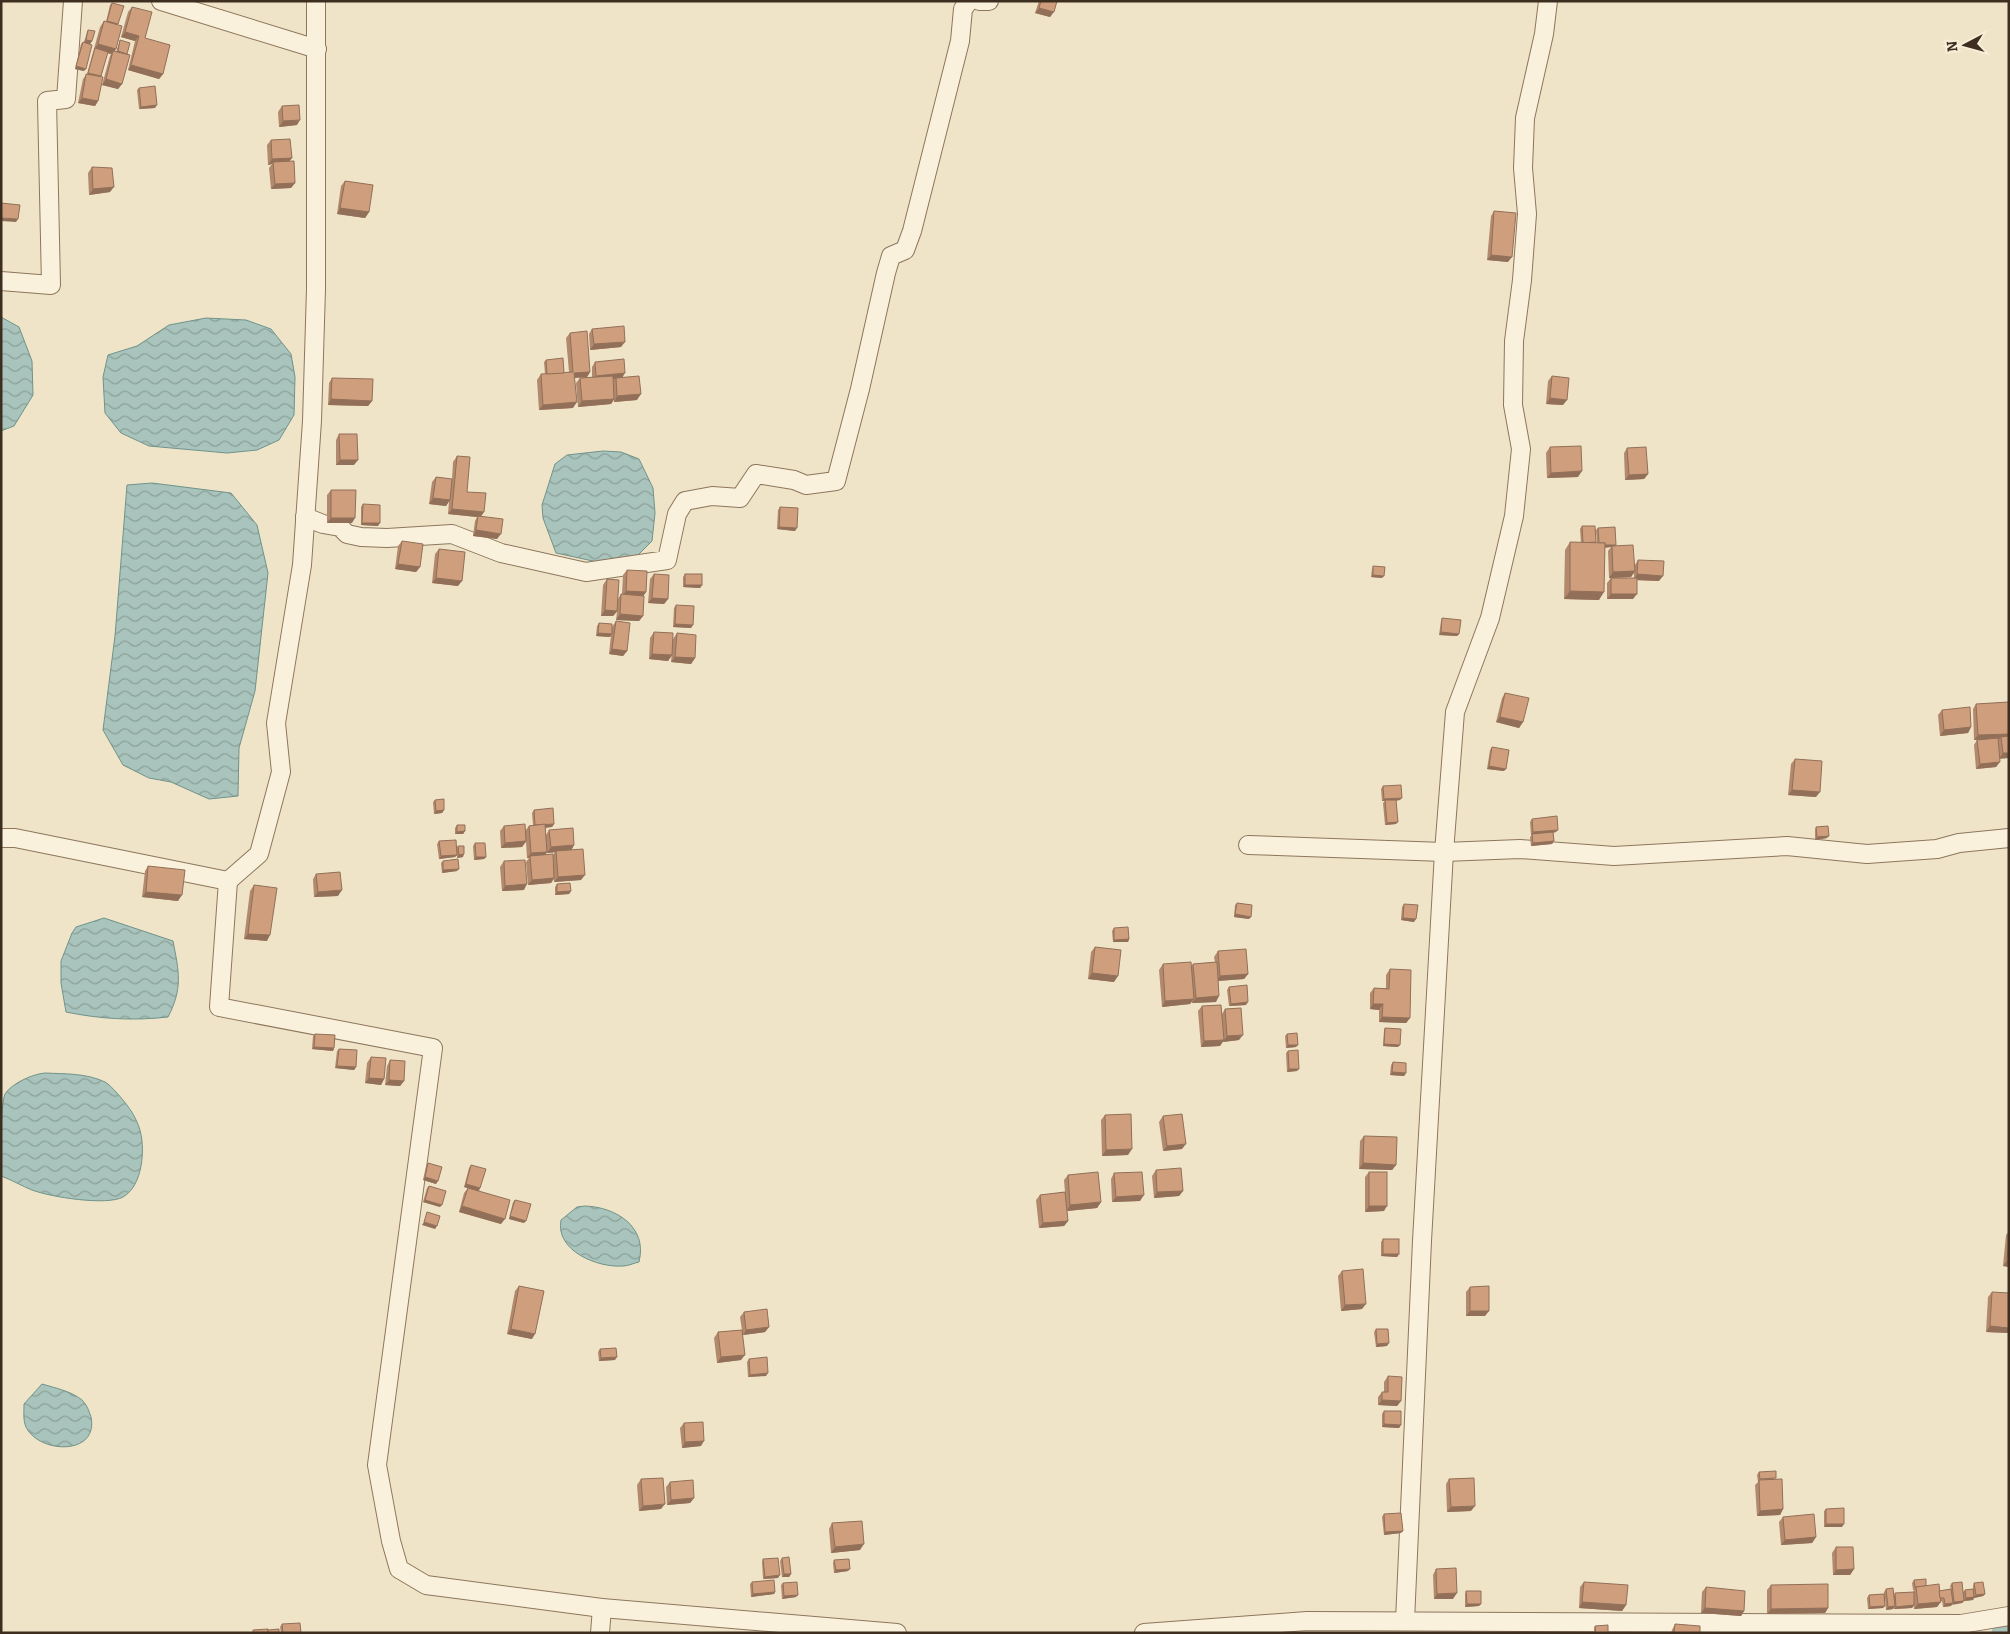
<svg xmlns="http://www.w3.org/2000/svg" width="2010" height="1634" viewBox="0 0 2010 1634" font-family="Bitter,serif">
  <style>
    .water { fill: url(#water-waves); stroke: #6f938a }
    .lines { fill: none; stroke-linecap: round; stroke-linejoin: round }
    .canal { stroke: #a9c4bc; stroke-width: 19 }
    .minor-casing { stroke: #8d765c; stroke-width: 20 }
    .minor { stroke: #faf1dc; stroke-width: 18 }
    .wall { fill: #b2896c; fill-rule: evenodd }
    .shaded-wall { fill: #916f58 }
    .building { fill: #cf9f7d; stroke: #916f58 }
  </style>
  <defs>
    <pattern id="water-waves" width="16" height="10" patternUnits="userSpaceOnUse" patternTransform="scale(1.25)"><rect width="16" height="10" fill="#a9c4bc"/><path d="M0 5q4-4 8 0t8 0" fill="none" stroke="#8ba098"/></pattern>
  </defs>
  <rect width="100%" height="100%" fill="#f0e4c8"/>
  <g class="water">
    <polygon points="1,317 19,327 32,361 33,395 14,426 1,431"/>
    <polygon points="206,318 246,320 271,329 291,354 295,377 294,415 279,440 257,450 227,453 149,446 121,433 105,413 103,377 108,355 137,346 169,325"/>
    <polygon points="603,451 621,452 639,459 653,488 655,513 652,541 634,559 602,563 556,553 543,518 542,505 555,464 567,455"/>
    <polygon points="152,483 231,493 257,525 268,573 255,691 239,748 238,796 209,799 171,782 149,778 123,765 103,730 115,636 127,485"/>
    <path d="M104 918 173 941C179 972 183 988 168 1017 133 1021 100 1019 66 1012L61 983V961L72 933 76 927Z"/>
    <path d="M45 1073C65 1074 86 1073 105 1082 109 1084 113 1089 116 1092 126 1103 134 1113 139 1127 146 1147 143 1186 123 1197 107 1206 50 1197 32 1190 22 1186 12 1180 1 1176 1 1159 0 1106 5 1094 12 1083 33 1074 45 1073Z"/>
    <path d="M585 1206C616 1207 648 1227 639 1262 634 1263 628 1266 623 1266 598 1268 555 1251 561 1220L577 1207Z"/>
    <path d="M42 1384C55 1388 71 1391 82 1400 87 1405 89 1411 91 1417 99 1456 39 1454 26 1427 23 1421 24 1411 24 1404Z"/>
  </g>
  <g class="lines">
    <polyline class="canal" points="2001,1633 2009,1632"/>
    <g class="minor-casing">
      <g id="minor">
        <polyline points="161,1 317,49"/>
        <polyline points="979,1 989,1"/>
        <polyline points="1548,1 1544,34 1525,118 1523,168 1527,214 1522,280 1514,341 1513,405 1521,449 1514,516 1490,618 1455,712 1444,852 1520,849 1614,856 1787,846 1867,854 1937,849 1959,843 2009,838"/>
        <polyline points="1,281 51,285 47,101 66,99 73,1"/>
        <polyline points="305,517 323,524 340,527 347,534 361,537 387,538 452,534 501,553 586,572 667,560 677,514 685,501 712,496 740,498 756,474 794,480 806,485 836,481 860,389 886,273 891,256 905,250 912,231 960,41 963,9 969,1"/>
        <polyline points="1,838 15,838 228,881 219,1007 433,1048 377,1465 391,1541 399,1569 426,1585 602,1608 897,1633"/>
        <polyline points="1248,845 1444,852 1422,1241 1405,1621"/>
        <polyline points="228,881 259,854 281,772 276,723 302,565 312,421 316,289 316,1"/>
        <polyline points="600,1633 602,1608"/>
        <polyline points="1144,1633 1307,1621 1961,1624 2009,1616"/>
      </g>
    </g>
    <use href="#minor" class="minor"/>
  </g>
  <g class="wall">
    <polygon points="1039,1 1057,1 1050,17 1035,13"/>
    <polygon points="112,3 118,25 115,51 116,52 120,40 127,54 122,84 118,89 102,85 110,56 111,54 107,53 101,77 98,101 95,106 78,103 83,79 87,74 100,27 104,21 106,22 110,5"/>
    <polygon points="132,7 145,38 163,74 159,79 128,70 135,41 121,37 128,12"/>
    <polygon points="88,30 92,41 90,44 84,71 75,69 81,44 83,42 84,42 87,32"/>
    <polygon points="139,88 155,108 139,109 137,90"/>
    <polygon points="282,106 297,125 279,127 278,112"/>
    <polygon points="271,140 292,158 289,161 295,183 291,188 271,189 269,168 272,164 268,165 267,145"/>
    <polygon points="92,167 110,192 89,195 88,173"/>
    <polygon points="345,181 369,212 365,218 337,214 341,186"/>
    <polygon points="1494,211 1508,262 1487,260 1491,216"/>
    <polygon points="592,329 621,347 590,350 589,334"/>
    <polygon points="570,333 590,372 587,377 575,378 573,408 539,410 537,380 541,374 545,374 544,362 546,360 564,373 569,372 566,338"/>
    <polygon points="595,362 623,377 637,400 614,402 614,400 611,404 578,407 576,383 580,378 592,377 592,367"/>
    <polygon points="1552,376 1563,405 1546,404 1548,381"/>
    <polygon points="332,378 372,401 368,406 328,405 329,383"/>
    <polygon points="339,434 354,465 336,465 336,440"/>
    <polygon points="1550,447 1578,477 1547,478 1546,453"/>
    <polygon points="1627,448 1648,474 1644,479 1625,480 1624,453"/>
    <polygon points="457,456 467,492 481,516 497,539 473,536 475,521 477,517 448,514 449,501 446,506 429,504 432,482 436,477 452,479 453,462"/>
    <polygon points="331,490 352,523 327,523 327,495"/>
    <polygon points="363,504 378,526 361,525 361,507"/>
    <polygon points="780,507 795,531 777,529 778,510"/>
    <path d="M1582 526 1596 543H1597L1596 530 1598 528 1615 546 1635 565 1638 560 1659 581 1637 580 1633 599H1607V583L1611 578H1609L1608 551 1611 547 1605 548 1599 600 1564 599 1565 550 1570 542 1581 543 1580 529ZM1634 573V578H1613L1631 577Z"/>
    <polygon points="402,541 420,567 416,572 395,569 398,546"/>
    <polygon points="439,549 458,586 432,583 435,554"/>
    <polygon points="1373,566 1382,578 1371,577 1372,569"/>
    <polygon points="627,570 646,592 643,596 643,616 639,621 616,620 617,612 613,616 601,616 603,585 607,579 618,599 621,594 622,594 623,575"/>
    <polygon points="654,574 668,599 664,604 648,603 650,579"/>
    <polygon points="685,574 702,585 700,588 683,587 683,577"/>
    <polygon points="676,605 691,628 673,627 674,608"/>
    <polygon points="1442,618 1459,634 1457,636 1439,635 1441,621"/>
    <polygon points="616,621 627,651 623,656 609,654 611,635 610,637 596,636 597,626 599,623 612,627"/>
    <polygon points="654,632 673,639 677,633 695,658 691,664 671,662 672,650 672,655 668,661 649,659 650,638"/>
    <polygon points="1505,693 1523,722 1519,728 1496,722 1502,698"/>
    <polygon points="2009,702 2009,758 2000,758 1996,767 1976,769 1974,745 1977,740 1974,740 1973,709 1976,704"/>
    <polygon points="1942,710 1971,727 1968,733 1940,736 1938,715"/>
    <polygon points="1492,747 1504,771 1487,769 1490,750"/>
    <polygon points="1795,759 1816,797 1788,795 1791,764"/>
    <polygon points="1383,786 1400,800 1396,801 1396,824 1385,825 1383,803 1385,801 1382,801 1381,789"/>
    <polygon points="435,800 444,810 442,813 434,814 433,802"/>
    <path d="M534 810 554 824 552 827 546 828V835L549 830 574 845 571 850 581 880 554 882V879L551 883 528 885 526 862 529 858H527L526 842 522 847 501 848 500 831 504 826 525 831 529 826 533 825 532 813ZM547 852V853L555 852 553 855H545Z"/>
    <polygon points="1532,819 1556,832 1553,833 1554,841 1552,844 1531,846 1530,837 1532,835 1531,835 1530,822"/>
    <polygon points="457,825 465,831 463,834 455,834 455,828"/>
    <polygon points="1816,827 1827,838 1815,840 1815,830"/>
    <polygon points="439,841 456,849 458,846 463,857 457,858 457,855 455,857 439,859 437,844"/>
    <polygon points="475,843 486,857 484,859 474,860 473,846"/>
    <polygon points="443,861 457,871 442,873 441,863"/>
    <polygon points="504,861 524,890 502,891 500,867"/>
    <polygon points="148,866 178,901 142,897 145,871"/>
    <polygon points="316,874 338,896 314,897 313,879"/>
    <polygon points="557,884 571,891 569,894 555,895 555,887"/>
    <polygon points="254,885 267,941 244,939 250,891"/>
    <polygon points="1237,903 1249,919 1234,917 1235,905"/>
    <polygon points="1404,904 1414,922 1401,920 1402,907"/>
    <polygon points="1114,928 1129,939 1128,942 1113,942 1112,931"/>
    <polygon points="1095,947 1114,982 1088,979 1091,952"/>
    <polygon points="1218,951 1248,974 1244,979 1218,981 1216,1002 1192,1003 1192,1001 1190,1004 1162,1007 1159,970 1163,964 1191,967 1193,964 1215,962 1214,957"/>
    <polygon points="1390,969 1410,1018 1406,1023 1379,1022 1379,1010 1370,1009 1370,993 1374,988 1386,988 1386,975"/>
    <polygon points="1229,987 1246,1005 1229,1006 1227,990"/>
    <polygon points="1202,1006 1222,1014 1225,1009 1239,1040 1223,1042 1223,1041 1220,1046 1201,1047 1198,1011"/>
    <polygon points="1385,1028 1398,1047 1383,1046 1384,1030"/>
    <polygon points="315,1034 334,1048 333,1051 312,1049 313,1036"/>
    <polygon points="1287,1034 1296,1047 1286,1048 1285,1036"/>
    <polygon points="339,1049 356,1067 354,1070 335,1068 337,1051"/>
    <polygon points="1288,1051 1297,1071 1287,1072 1286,1053"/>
    <polygon points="371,1057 384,1079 381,1085 365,1083 367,1063"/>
    <polygon points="390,1060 404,1081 400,1086 385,1085 387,1066"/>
    <polygon points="1393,1062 1406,1073 1404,1076 1390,1075 1391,1065"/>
    <polygon points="1105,1115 1128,1155 1102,1156 1101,1120"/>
    <polygon points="1163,1116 1182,1149 1163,1151 1159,1122"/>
    <polygon points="1364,1136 1396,1165 1392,1170 1359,1169 1360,1141"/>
    <polygon points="428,1163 436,1184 423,1180 426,1166"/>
    <polygon points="471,1165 479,1191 501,1224 459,1212 464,1193 468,1188 464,1187 469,1168"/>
    <polygon points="1156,1170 1183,1191 1179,1196 1154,1198 1152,1176"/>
    <polygon points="1369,1172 1384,1211 1365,1212 1365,1177"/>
    <polygon points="1114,1173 1140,1201 1112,1202 1111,1179"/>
    <polygon points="1068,1175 1101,1202 1097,1208 1067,1211 1068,1221 1064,1226 1039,1228 1036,1200 1040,1195 1065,1192 1064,1180"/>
    <polygon points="429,1186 440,1207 423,1202 427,1188"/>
    <polygon points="515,1200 524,1223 509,1219 513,1202"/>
    <polygon points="2009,1231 2009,1267 2003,1266 2006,1235"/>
    <polygon points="1383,1239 1399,1254 1397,1257 1381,1256 1381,1242"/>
    <polygon points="1342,1271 1362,1309 1341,1311 1338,1276"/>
    <polygon points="519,1286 532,1339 507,1334 515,1291"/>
    <polygon points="1470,1287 1485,1316 1466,1316 1466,1292"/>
    <polygon points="1992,1292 2009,1333 1986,1332 1988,1297"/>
    <polygon points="744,1312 769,1327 765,1332 743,1335 741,1360 717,1363 714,1338 718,1332 742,1330 740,1317"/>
    <polygon points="1376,1329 1387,1346 1376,1347 1374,1332"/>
    <polygon points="600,1349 615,1360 599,1361 598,1352"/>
    <polygon points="749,1359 766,1376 748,1377 747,1362"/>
    <polygon points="1388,1376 1401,1401 1397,1406 1378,1405 1378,1397 1382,1392 1384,1392 1384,1382"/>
    <polygon points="1384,1411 1401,1425 1399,1428 1382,1427 1382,1414"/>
    <polygon points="684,1423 701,1446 682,1448 680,1428"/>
    <polygon points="1759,1472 1775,1479 1783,1509 1780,1515 1757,1516 1755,1485 1758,1482 1757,1475"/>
    <polygon points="641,1479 661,1509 639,1511 637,1485"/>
    <polygon points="1449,1479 1471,1511 1447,1512 1446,1484"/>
    <polygon points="670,1482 694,1498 690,1503 667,1505 666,1487"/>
    <polygon points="1826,1509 1842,1527 1824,1527 1824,1511"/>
    <polygon points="1384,1514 1401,1533 1384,1535 1382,1517"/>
    <polygon points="1783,1517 1816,1537 1812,1543 1781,1545 1779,1522"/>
    <polygon points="832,1523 860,1550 831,1553 829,1529"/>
    <polygon points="1836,1547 1854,1569 1850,1575 1833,1575 1832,1553"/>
    <polygon points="782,1558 791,1574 789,1577 782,1577 780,1561"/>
    <polygon points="763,1559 778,1578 763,1579 762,1562"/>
    <polygon points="834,1560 848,1571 834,1573 833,1563"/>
    <polygon points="1436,1569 1453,1599 1434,1599 1433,1575"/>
    <polygon points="1914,1580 1939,1591 1951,1589 1950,1586 1952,1583 1963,1592 1965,1590 1973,1589 1973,1586 1974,1583 1985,1594 1983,1596 1974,1598 1973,1600 1964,1601 1962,1603 1952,1604 1951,1606 1943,1607 1942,1601 1940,1601 1937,1607 1914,1609 1914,1606 1912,1608 1894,1609 1894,1607 1893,1609 1886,1610 1885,1598 1883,1608 1868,1609 1867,1598 1869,1595 1884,1594 1884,1592 1886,1589 1894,1596 1895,1593 1913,1592 1914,1590 1913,1590 1912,1583"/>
    <polygon points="752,1582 775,1592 774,1594 751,1597 750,1584"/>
    <polygon points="1584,1582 1626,1605 1622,1611 1579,1608 1580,1587"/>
    <polygon points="783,1583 796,1597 782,1599 781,1585"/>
    <polygon points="1771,1585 1828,1608 1825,1613 1767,1614 1767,1590"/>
    <polygon points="1706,1587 1744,1611 1741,1616 1701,1613 1702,1592"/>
    <polygon points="1466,1591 1479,1606 1465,1607 1465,1594"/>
    <polygon points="282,1624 301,1633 281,1633 280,1627"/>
    <polygon points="1675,1624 1700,1633 1671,1633 1672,1630"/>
    <polygon points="1595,1626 1608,1633 1594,1633 1594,1628"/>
  </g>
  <g class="shaded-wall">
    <polygon points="1039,8 1054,12 1050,17 1035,13"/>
    <polygon points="107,21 118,24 117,27 105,23"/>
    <polygon points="125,32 139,36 135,41 121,37"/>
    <polygon points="86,40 92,41 90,44 84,42"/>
    <polygon points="98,44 116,49 113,54 113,51 111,54 94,49"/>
    <polygon points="131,65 163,74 159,79 128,70"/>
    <polygon points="76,66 86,69 84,71 75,69"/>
    <polygon points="106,79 122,84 118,89 102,85"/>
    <polygon points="82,98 98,101 95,106 78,103"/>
    <polygon points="157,105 155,108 139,109 141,107"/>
    <polygon points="300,120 297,125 279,127 283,121"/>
    <polygon points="292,158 288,163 273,162 272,164 268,165 272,159"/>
    <polygon points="295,183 291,188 271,189 275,184"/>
    <polygon points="114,187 110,192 89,195 93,189"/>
    <polygon points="340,208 369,212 365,218 337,214"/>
    <polygon points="1,218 18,219 16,222 1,221"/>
    <polygon points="1491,255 1512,257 1508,262 1487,260"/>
    <polygon points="625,342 621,347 590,350 594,344"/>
    <polygon points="590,372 587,377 571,378 574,373"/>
    <polygon points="625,373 622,378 616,378 615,379 593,381 596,376"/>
    <polygon points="641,394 637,400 614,402 617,396"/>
    <polygon points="1550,398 1567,400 1563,405 1546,404"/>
    <polygon points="331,399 372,401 368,406 328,405"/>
    <polygon points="614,399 611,404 578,407 582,401"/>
    <polygon points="577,402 573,408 539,410 543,405"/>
    <polygon points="340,460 358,460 354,465 336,465"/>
    <polygon points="1582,471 1578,477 1547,478 1551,473"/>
    <polygon points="1648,474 1644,479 1625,480 1629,475"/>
    <polygon points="433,498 450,500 446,506 429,504"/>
    <polygon points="452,509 484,512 480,518 478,516 477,517 448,514"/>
    <polygon points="331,518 355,518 352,523 327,523"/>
    <polygon points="362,523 380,523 378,526 361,525"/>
    <polygon points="779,527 797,528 795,531 777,529"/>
    <polygon points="476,530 501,534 497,539 473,536"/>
    <polygon points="1599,545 1616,545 1614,547 1612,546 1611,547 1597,548"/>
    <polygon points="398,564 420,567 416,572 395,569"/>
    <polygon points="1635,571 1631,577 1609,578 1613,572"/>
    <polygon points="1637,574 1663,576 1659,581 1634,580"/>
    <polygon points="1373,575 1384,576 1382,578 1371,577"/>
    <polygon points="436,578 462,581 458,586 432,583"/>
    <polygon points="685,585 702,585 700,588 683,587"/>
    <polygon points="626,591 646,592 642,598 622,597"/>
    <polygon points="1570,591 1604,592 1599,600 1564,599"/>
    <polygon points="1611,594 1637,594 1633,599 1607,599"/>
    <polygon points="652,598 668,599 664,604 648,603"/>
    <polygon points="605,610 617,611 613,616 601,616"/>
    <polygon points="620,614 643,616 639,621 616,620"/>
    <polygon points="675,624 693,625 691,628 673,627"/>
    <polygon points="1441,632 1459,634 1457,636 1439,635"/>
    <polygon points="598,633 612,634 610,637 596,636"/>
    <polygon points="612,649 627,651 623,656 609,654"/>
    <polygon points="652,654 672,655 668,661 649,659"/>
    <polygon points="675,657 695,658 691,664 671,662"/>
    <polygon points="1500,717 1523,722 1519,728 1496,722"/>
    <polygon points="1971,727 1968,733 1940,736 1944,730"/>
    <polygon points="2009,734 2009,737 2001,737 1999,739 1974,740 1978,735"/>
    <polygon points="2003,753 2009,753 2009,758 1999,759"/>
    <polygon points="2000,762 1996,767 1976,769 1980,764"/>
    <polygon points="1489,766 1506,769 1504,771 1487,769"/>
    <polygon points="1792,790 1820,792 1816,797 1788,795"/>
    <polygon points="1402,798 1400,800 1382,801 1384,799"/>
    <polygon points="444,810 442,813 434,814 436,811"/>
    <polygon points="1398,822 1396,824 1385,825 1387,823"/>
    <polygon points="554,824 552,827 533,828 535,826"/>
    <polygon points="1558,830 1556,832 1531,835 1533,832"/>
    <polygon points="465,831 463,834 455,834 457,832"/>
    <polygon points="1829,836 1827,838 1815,840 1817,837"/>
    <polygon points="526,841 522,847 501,848 505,843"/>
    <polygon points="1554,841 1552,844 1531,846 1533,843"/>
    <polygon points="574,845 571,851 547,853 551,847"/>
    <polygon points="547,852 544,857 530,856 529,858 527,858 531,853"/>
    <polygon points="464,854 463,857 457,858 459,855"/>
    <polygon points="457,855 455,857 439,859 441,856"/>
    <polygon points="476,857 486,857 484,859 474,860"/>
    <polygon points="459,869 457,871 442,873 443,870"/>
    <polygon points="585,875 581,880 554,882 558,877"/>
    <polygon points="554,878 551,883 528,885 532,880"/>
    <polygon points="527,884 524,890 502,891 505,886"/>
    <polygon points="342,890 338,896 314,897 318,892"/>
    <polygon points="571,891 569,894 555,895 557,892"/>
    <polygon points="146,892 182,895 178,901 142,897"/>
    <polygon points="1235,914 1251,917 1249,919 1234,917"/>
    <polygon points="1403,918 1416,919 1414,922 1401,920"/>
    <polygon points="248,934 270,935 267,941 244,939"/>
    <polygon points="1129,939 1128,942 1113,942 1114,940"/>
    <polygon points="1092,973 1118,976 1114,982 1088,979"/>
    <polygon points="1248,974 1244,979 1216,981 1220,976"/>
    <polygon points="1219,996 1216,1002 1192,1003 1196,998"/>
    <polygon points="1194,999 1190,1004 1162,1007 1165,1001"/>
    <polygon points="1248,1002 1246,1005 1229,1006 1231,1004"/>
    <polygon points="1373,1004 1383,1004 1379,1010 1370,1009"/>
    <polygon points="1382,1017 1410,1018 1406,1023 1379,1022"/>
    <polygon points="1243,1035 1239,1040 1223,1042 1227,1036"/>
    <polygon points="1224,1040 1220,1046 1201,1047 1204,1041"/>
    <polygon points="1384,1044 1400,1045 1398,1047 1383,1046"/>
    <polygon points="1288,1045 1298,1045 1296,1047 1286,1048"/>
    <polygon points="314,1047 334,1048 333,1051 312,1049"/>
    <polygon points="337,1066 356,1067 354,1070 335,1068"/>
    <polygon points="1289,1069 1299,1069 1297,1071 1287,1072"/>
    <polygon points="1392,1072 1406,1073 1404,1076 1390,1075"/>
    <polygon points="369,1078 384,1079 381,1085 365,1083"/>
    <polygon points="389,1080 404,1081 400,1086 385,1085"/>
    <polygon points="1186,1144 1182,1149 1163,1151 1167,1146"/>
    <polygon points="1132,1149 1128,1155 1102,1156 1106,1150"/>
    <polygon points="1363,1163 1396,1165 1392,1170 1359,1169"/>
    <polygon points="425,1177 438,1181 436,1184 423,1180"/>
    <polygon points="466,1184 480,1188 479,1191 464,1187"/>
    <polygon points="1183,1191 1179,1196 1154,1198 1157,1192"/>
    <polygon points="1144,1195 1140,1201 1112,1202 1116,1197"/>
    <polygon points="425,1200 442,1205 440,1207 423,1202"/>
    <polygon points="1101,1202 1097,1208 1067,1211 1070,1205"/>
    <polygon points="462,1206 505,1219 501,1224 459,1212"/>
    <polygon points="1369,1206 1387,1206 1384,1211 1365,1212"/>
    <polygon points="510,1216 526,1221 524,1223 509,1219"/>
    <polygon points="1068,1221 1064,1226 1039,1228 1043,1223"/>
    <polygon points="424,1222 437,1226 435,1229 422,1225"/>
    <polygon points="1383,1254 1399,1254 1397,1257 1381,1256"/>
    <polygon points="2007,1261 2009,1261 2009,1267 2003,1266"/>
    <polygon points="1366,1304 1362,1309 1341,1311 1345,1305"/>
    <polygon points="1470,1311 1489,1311 1485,1316 1466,1316"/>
    <polygon points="1990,1326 2009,1328 2009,1333 1986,1332"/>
    <polygon points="769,1327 765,1332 743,1335 746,1330"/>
    <polygon points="511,1329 535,1334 532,1339 507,1334"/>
    <polygon points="1389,1343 1387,1346 1376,1347 1377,1344"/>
    <polygon points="745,1355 741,1360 717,1363 721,1357"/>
    <polygon points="617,1357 615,1360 599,1361 601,1358"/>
    <polygon points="768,1373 766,1376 748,1377 750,1375"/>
    <polygon points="1382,1400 1401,1401 1397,1406 1378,1405"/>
    <polygon points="1384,1424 1401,1425 1399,1428 1382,1427"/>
    <polygon points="704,1441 701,1446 682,1448 685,1442"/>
    <polygon points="694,1498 690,1503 667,1505 671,1500"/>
    <polygon points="665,1504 661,1509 639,1511 643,1506"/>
    <polygon points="1475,1506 1471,1511 1447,1512 1451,1507"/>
    <polygon points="1783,1509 1780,1515 1757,1516 1760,1511"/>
    <polygon points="1826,1524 1844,1524 1842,1527 1824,1527"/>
    <polygon points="1403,1531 1401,1533 1384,1535 1385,1532"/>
    <polygon points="1816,1537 1812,1543 1781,1545 1785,1540"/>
    <polygon points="864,1544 860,1550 831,1553 835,1547"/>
    <polygon points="850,1569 848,1571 834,1573 836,1570"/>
    <polygon points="1854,1569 1850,1575 1833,1575 1836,1570"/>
    <polygon points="784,1574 791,1574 789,1577 782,1577"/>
    <polygon points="780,1575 778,1578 763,1579 765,1577"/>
    <polygon points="775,1592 774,1594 751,1597 753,1594"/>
    <polygon points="1457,1593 1453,1599 1434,1599 1437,1594"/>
    <polygon points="1985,1594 1983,1596 1974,1598 1973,1600 1964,1601 1966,1598 1974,1597 1976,1595"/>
    <polygon points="798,1595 796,1597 782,1599 784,1596"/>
    <polygon points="1964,1601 1962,1603 1952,1605 1954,1602"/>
    <polygon points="1582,1602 1626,1605 1622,1611 1579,1608"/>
    <polygon points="1941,1602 1937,1607 1914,1609 1918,1604"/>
    <polygon points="1953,1603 1951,1606 1943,1607 1945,1604"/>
    <polygon points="1467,1604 1481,1604 1479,1606 1465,1607"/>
    <polygon points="1914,1605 1912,1608 1894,1609 1896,1607"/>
    <polygon points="1885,1606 1883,1608 1868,1609 1870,1607"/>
    <polygon points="1895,1606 1893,1609 1886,1610 1888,1607"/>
    <polygon points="1705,1608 1744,1611 1741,1616 1701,1613"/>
    <polygon points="1828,1608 1825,1613 1767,1614 1771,1609"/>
  </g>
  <g class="building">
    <polygon points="1041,1 1057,1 1054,12 1039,8"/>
    <polygon points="112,3 124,6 118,24 107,21"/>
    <polygon points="132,7 152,12 145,38 170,45 163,74 131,65 139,36 125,32"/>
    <polygon points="104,21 122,26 116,49 98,44"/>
    <polygon points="88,30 95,31 92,41 86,40"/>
    <polygon points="120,40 130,43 127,54 118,51"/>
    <polygon points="83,42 92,45 86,69 76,66"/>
    <polygon points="95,48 108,52 101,76 88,73"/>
    <polygon points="113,51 130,55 122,84 106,79"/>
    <polygon points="86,74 103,77 98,101 82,98"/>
    <polygon points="155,86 157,105 141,107 139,88"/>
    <polygon points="299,105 300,120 283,121 282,106"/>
    <polygon points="290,139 292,158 272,159 271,140"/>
    <polygon points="294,161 295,183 275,184 273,162"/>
    <polygon points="92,167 112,168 114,187 93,189"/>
    <polygon points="345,181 373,185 369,212 340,208"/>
    <polygon points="1,203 20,205 18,219 1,218"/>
    <polygon points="1494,211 1516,213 1512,257 1491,255"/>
    <polygon points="624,326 625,342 594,344 592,329"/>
    <polygon points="587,331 590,372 574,373 577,402 543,405 541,374 573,372 570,333"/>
    <polygon points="563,358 564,373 547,374 546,360"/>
    <polygon points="624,359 625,373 596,376 595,362"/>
    <polygon points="613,376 614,399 582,401 580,378"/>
    <polygon points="639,376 641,394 617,396 616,378"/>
    <polygon points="1552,376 1569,378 1567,400 1550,398"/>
    <polygon points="332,378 373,379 372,401 331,399"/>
    <polygon points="339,434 357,434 358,460 340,460"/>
    <polygon points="1581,446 1582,471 1551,473 1550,447"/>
    <polygon points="1646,447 1648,474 1629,475 1627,448"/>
    <polygon points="457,456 470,457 467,492 486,493 484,512 452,509"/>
    <polygon points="436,477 452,479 450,500 433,498"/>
    <polygon points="331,490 356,490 355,518 331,518"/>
    <polygon points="363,504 380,505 380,523 362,523"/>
    <polygon points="780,507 798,508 797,528 779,527"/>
    <polygon points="478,516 503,519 501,534 476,530"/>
    <polygon points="1582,526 1595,526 1596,542 1583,543"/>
    <polygon points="1615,527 1616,545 1605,545 1605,543 1599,543 1598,528"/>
    <polygon points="402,541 423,544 420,567 398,564"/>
    <polygon points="1570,542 1605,543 1604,592 1570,591"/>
    <polygon points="1633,545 1635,571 1613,572 1612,546"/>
    <polygon points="439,549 465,552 462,581 436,578"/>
    <polygon points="1638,560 1664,561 1663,576 1637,574"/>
    <polygon points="1373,566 1385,567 1384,576 1373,575"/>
    <polygon points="627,570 647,571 646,592 626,591"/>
    <polygon points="654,574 669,575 668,599 652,598"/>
    <rect x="685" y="574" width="17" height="11"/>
    <rect x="1611" y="578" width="26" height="16"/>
    <polygon points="607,579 619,580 617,611 605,610"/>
    <polygon points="621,594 644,596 643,616 620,614"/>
    <polygon points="676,605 694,606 693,625 675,624"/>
    <polygon points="1442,618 1461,620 1459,634 1441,632"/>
    <polygon points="616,621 630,623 627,651 612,649"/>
    <polygon points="599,623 612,624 612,634 598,633"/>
    <polygon points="654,632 673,633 672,655 652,654"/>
    <polygon points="677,633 696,635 695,658 675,657"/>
    <polygon points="1505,693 1529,698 1523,722 1500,717"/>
    <polygon points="2009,702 2009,734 1978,735 1976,704"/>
    <polygon points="1970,707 1971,727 1944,730 1942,710"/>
    <polygon points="2009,736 2009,753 2003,753 2001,737"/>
    <polygon points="1998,738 2000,762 1980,764 1977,740"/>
    <polygon points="1492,747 1509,750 1506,769 1489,766"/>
    <polygon points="1795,759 1822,761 1820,792 1792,790"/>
    <polygon points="1401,785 1402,798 1384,799 1383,786"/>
    <polygon points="444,799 444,810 436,811 435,800"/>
    <polygon points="1385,800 1396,800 1398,822 1387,823"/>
    <polygon points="553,808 554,824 535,825 534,810"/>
    <polygon points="1557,816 1558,830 1533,832 1532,819"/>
    <polygon points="525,824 526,841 505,843 504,826"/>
    <polygon points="545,824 547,852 531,853 529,826"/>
    <polygon points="457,825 465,825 465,831 457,832"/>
    <polygon points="1828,826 1829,836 1817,837 1816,827"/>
    <polygon points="573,828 574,845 551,847 549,830"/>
    <polygon points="1553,832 1554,841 1533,843 1532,834"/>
    <polygon points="456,840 457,855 441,856 439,841"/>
    <polygon points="475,843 485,843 486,857 476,857"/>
    <polygon points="458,846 464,846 464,854 459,855"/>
    <polygon points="583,849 585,875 558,877 556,851"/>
    <polygon points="553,854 554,878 532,880 530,856"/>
    <polygon points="458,859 459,869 443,870 443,861"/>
    <polygon points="525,860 527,884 505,886 504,861"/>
    <polygon points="148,866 185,870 182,895 146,892"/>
    <polygon points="340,872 342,890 318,892 316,874"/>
    <polygon points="570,883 571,891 557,892 557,884"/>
    <polygon points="254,885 277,888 270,935 248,934"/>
    <polygon points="1237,903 1252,905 1251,917 1235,914"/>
    <polygon points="1404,904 1418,905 1416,919 1403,918"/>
    <polygon points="1128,927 1129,939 1114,940 1114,928"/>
    <polygon points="1095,947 1121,950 1118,976 1092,973"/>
    <polygon points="1246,949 1248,974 1220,976 1218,951"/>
    <polygon points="1191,962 1194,999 1165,1001 1163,964"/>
    <polygon points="1217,962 1219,996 1196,998 1193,964"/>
    <polygon points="1390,969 1411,970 1410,1018 1382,1017 1383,1004 1373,1004 1374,988 1389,989"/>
    <polygon points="1247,985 1248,1002 1231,1004 1229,987"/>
    <polygon points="1221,1005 1224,1040 1204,1041 1202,1006"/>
    <polygon points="1241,1008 1243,1035 1227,1036 1225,1009"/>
    <polygon points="1385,1028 1401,1029 1400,1045 1384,1044"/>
    <polygon points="1297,1033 1298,1045 1288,1045 1287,1034"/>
    <polygon points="315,1034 335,1035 334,1048 314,1047"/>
    <polygon points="339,1049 357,1050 356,1067 337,1066"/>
    <polygon points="1298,1050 1299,1069 1289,1069 1288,1051"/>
    <polygon points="371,1057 386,1058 384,1079 369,1078"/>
    <polygon points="390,1060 405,1061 404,1081 389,1080"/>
    <polygon points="1393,1062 1406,1063 1406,1073 1392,1072"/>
    <polygon points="1131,1114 1132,1149 1106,1150 1105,1115"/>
    <polygon points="1182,1114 1186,1144 1167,1146 1163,1116"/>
    <polygon points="1364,1136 1397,1137 1396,1165 1363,1163"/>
    <polygon points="428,1163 442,1167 438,1181 425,1177"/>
    <polygon points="471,1165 486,1169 480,1188 466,1184"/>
    <polygon points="1181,1168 1183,1191 1157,1192 1156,1170"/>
    <polygon points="1098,1172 1101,1202 1070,1205 1068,1175"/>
    <polygon points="1142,1172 1144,1195 1116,1197 1114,1173"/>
    <rect x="1369" y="1172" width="18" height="34"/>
    <polygon points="429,1186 446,1191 442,1205 425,1200"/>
    <polygon points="468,1188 510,1200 505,1219 462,1206"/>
    <polygon points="1065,1192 1068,1221 1043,1223 1040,1195"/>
    <polygon points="515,1200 531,1204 526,1221 510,1216"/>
    <polygon points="427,1212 440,1216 437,1226 424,1222"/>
    <polygon points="2009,1238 2009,1261 2007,1261"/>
    <rect x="1383" y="1239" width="16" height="15"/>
    <polygon points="1363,1269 1366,1304 1345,1305 1342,1271"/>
    <polygon points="519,1286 544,1291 535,1334 511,1329"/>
    <polygon points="1489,1286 1489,1311 1470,1311 1470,1287"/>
    <polygon points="1992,1292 2009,1293 2009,1328 1990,1326"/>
    <polygon points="767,1309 769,1327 746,1330 744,1312"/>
    <polygon points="1376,1329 1388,1329 1389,1343 1377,1344"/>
    <polygon points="742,1330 745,1355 721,1357 718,1332"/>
    <polygon points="616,1348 617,1357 601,1358 600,1349"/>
    <polygon points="767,1357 768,1373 750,1375 749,1359"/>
    <polygon points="1388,1376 1402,1377 1401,1401 1382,1400 1382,1392 1388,1392"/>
    <polygon points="1384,1411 1401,1411 1401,1425 1384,1424"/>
    <polygon points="703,1422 704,1441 685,1442 684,1423"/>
    <polygon points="1776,1471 1776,1478 1760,1479 1759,1472"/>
    <polygon points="663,1478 665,1504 643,1506 641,1479"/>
    <polygon points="1474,1478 1475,1506 1451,1507 1449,1479"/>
    <polygon points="1782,1479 1783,1509 1760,1511 1759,1480"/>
    <polygon points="693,1480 694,1498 671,1500 670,1482"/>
    <polygon points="1844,1508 1844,1524 1826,1524 1826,1509"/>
    <polygon points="1401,1513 1403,1531 1385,1532 1384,1514"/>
    <polygon points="1814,1514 1816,1537 1785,1540 1783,1517"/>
    <polygon points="862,1521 864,1544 835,1547 832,1523"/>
    <polygon points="1836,1547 1853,1547 1854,1569 1836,1570"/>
    <polygon points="789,1557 791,1574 784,1574 782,1558"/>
    <polygon points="778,1558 780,1575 765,1577 763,1559"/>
    <polygon points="849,1559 850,1569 836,1570 834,1560"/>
    <polygon points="1456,1568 1457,1593 1437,1594 1436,1569"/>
    <polygon points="1926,1579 1926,1586 1915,1587 1914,1580"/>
    <polygon points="774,1580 775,1592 753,1594 752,1582"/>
    <polygon points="797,1582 798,1595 784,1596 783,1583"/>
    <polygon points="1584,1582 1628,1585 1626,1605 1582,1602"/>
    <polygon points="1962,1582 1964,1601 1954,1602 1952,1583"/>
    <polygon points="1983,1582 1985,1594 1976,1595 1974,1583"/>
    <polygon points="1828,1584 1828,1608 1771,1609 1771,1585"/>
    <polygon points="1939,1584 1941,1602 1918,1604 1916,1587"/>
    <polygon points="1706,1587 1745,1591 1744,1611 1705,1608"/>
    <polygon points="1893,1588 1895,1606 1888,1607 1886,1589"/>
    <polygon points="1951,1589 1953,1603 1945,1604 1944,1598 1940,1598 1939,1591"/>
    <polygon points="1973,1589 1974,1597 1966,1598 1965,1590"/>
    <polygon points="1466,1591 1481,1591 1481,1604 1467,1604"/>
    <polygon points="1914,1592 1914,1605 1896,1607 1895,1593"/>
    <polygon points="1884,1594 1885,1606 1870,1607 1869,1595"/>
    <polygon points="300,1623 301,1633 283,1633 282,1624"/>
    <polygon points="1675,1624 1700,1626 1700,1633 1674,1633"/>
    <polygon points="1608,1625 1608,1633 1596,1633 1595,1626"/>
    <polygon points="268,1629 268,1633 253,1633 253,1630"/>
    <polygon points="279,1629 279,1633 268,1633 268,1630"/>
  </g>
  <rect width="2010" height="1634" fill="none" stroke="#3d2e20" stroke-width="5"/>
  <g transform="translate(1965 45) rotate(264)" stroke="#f7eed8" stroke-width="4" paint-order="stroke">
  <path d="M0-4L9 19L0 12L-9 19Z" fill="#3d2e20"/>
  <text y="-8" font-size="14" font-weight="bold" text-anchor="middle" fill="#3d2e20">N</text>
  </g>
</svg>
